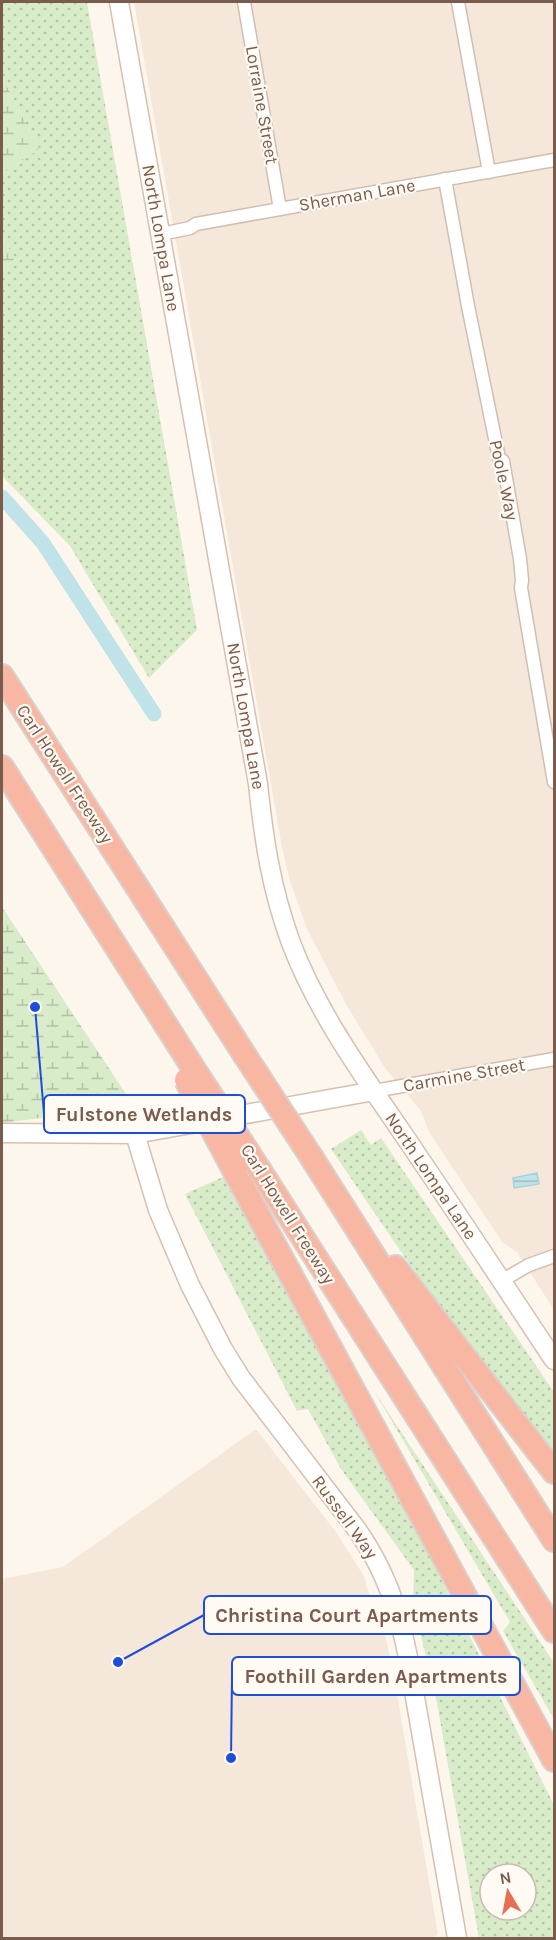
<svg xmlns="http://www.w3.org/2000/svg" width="556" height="1940" viewBox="0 0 556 1940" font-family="Karla,sans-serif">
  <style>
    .residential { fill: #f5e8da }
    .grass { fill: url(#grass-dots); fill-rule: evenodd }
    .wetland { fill: url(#wetland-marsh) }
    .water { fill: url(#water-rules); stroke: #a5d3da; stroke-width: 1.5 }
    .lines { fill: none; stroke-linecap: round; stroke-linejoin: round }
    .canal { stroke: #bfe3e8; stroke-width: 15 }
    .street-casing { stroke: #d1beb0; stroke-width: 15 }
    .secondary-casing { stroke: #d6c0b0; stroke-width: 21 }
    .highway-casing { stroke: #dad1cd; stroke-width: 26 }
    .street { stroke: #fff; stroke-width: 12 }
    .secondary { stroke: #fff; stroke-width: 18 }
    .highway { stroke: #f7b7a3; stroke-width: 22 }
    .highway-bridge-casing { stroke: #dad1cd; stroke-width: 26; stroke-linecap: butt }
    .highway-bridge { stroke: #f7b7a3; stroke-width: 22 }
    .labels { text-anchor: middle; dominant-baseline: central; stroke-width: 4.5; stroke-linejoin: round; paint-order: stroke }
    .street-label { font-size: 18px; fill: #7a5c4d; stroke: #fffaf3 }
    .leader { fill: none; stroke: #1d4ed8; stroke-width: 2 }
    .callout-dot { fill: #1d4ed8; stroke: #fffaf3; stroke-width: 2 }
    .callout { fill: #fffaf3; stroke: #1d4ed8; stroke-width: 2 }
    .callout-label { font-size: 20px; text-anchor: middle; font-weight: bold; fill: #7a5c4d }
  </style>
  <defs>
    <pattern id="grass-dots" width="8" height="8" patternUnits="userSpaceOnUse" patternTransform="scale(1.5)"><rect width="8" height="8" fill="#d8ecc9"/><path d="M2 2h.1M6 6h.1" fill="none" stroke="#b4c2a5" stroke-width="1.8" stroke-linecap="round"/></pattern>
    <pattern id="wetland-marsh" width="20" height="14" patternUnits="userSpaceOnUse" patternTransform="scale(1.5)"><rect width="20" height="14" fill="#d8ecc9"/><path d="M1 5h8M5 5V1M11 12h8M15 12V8" fill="none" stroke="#b4c2a5"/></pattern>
    <pattern id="water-rules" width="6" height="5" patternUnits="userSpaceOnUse" patternTransform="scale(1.5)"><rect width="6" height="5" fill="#bfe3e8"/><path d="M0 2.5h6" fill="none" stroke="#a0bbbe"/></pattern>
  </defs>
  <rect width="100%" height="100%" fill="#fdf6ec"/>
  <g class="residential">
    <polygon points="134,2 554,2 554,1310 517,1252 503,1243 470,1194 429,1132 421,1111 385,1068 347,1006 307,929 290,881 282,847"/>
    <polygon points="256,1429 336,1532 364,1576 368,1591 383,1627 392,1665 438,1934 433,1938 2,1938 2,1579 63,1567"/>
  </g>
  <g class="grass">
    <polygon points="2,2 87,2 197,630 149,678 70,546 2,476 2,270 16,259 2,238 2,174 39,149 2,77"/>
    <polygon points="361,1130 371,1145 381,1138 554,1392 554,1452 425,1287 331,1149"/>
    <path d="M223 1177 418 1533 554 1805V1938H479L436 1698 413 1603 414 1570 341 1469 308 1409 297 1411 185 1194ZM490 1874H526V1910H490Z"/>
    <polygon points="374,1391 554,1663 554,1719 503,1631 510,1622"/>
  </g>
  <g class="wetland">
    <polygon points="2,77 39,149 2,174"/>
    <polygon points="2,238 16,259 2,270"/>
    <polygon points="2,907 134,1106 2,1123"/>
  </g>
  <polygon class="water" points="537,1173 539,1184 514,1188 513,1178"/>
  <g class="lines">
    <polyline class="canal" points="2,497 43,543 154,714"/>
    <g class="street-casing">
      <g id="street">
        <polyline points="244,2 280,209"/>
        <polyline points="458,2 489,172"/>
        <polyline points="445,179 468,306 499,458 503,461 520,559 522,580 521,588 554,782"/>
        <polyline points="161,234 190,228 196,224 554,160"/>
        <polyline points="374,1091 554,1059"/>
        <polyline points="501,1281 529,1265 554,1256"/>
      </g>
    </g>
    <g class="secondary-casing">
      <g id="secondary">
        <path d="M119 2 258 784C264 841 271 888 291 943 320 1019 371 1086 416 1153 463 1222 508 1291 554 1360"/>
        <polyline points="2,1133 135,1134 374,1091"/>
        <path d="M135 1134 158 1210 190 1285 223 1349 241 1378 358 1531C386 1572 398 1608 408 1657L457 1938"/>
      </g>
    </g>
    <g class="highway-casing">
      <g id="highway">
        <polyline points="2,676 244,1054"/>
        <polyline points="2,767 190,1063"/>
        <polyline points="312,1158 554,1540"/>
        <polyline points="259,1169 554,1631"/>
        <polyline points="236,1174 554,1760"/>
        <polyline points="395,1267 554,1472"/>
      </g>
    </g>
    <use href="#street" class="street"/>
    <use href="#secondary" class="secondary"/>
    <use href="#highway" class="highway"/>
    <g class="highway-bridge-casing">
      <g id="highway-bridge">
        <polyline points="244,1054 312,1158"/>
        <polyline points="190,1063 259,1169"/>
        <polyline points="186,1080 236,1174"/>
      </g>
    </g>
    <use href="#highway-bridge" class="highway-bridge"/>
  </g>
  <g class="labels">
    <g class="street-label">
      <text transform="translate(262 105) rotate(80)">Lorraine Street</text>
      <text transform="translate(357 195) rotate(-10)">Sherman Lane</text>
      <text transform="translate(161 238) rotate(80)">North Lompa Lane</text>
      <text transform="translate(504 480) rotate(78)">Poole Way</text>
      <text transform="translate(246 716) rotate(80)">North Lompa Lane</text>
      <text transform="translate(65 774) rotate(57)">Carl Howell Freeway</text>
      <text transform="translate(464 1075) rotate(-10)">Carmine Street</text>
      <text transform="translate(431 1176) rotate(56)">North Lompa Lane</text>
      <text transform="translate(288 1214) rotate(58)">Carl Howell Freeway</text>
      <text transform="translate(345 1517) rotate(54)">Russell Way</text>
    </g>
  </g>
  <path class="leader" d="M35 1007L44 1114M118 1662L204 1615M231 1758L232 1676"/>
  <g class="callout-dot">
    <circle cx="35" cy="1007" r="6"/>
    <circle cx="118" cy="1662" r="6"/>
    <circle cx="231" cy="1758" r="6"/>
  </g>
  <g class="callout">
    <rect x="44" y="1095" width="201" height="38" rx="6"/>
    <rect x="204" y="1596" width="287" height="38" rx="6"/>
    <rect x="232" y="1657" width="288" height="38" rx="6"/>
  </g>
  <g class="callout-label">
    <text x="144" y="1121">Fulstone Wetlands</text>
    <text x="347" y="1622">Christina Court Apartments</text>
    <text x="376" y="1683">Foothill Garden Apartments</text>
  </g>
  <rect width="556" height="1940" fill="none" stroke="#7a5c4d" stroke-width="6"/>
  <g transform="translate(508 1892) rotate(350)"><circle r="28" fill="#fffaf3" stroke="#cabbb1" stroke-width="1.5"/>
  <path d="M0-4.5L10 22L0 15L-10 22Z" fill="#e76f51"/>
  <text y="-9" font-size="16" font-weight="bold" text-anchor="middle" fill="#7a5c4d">N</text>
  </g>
</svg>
